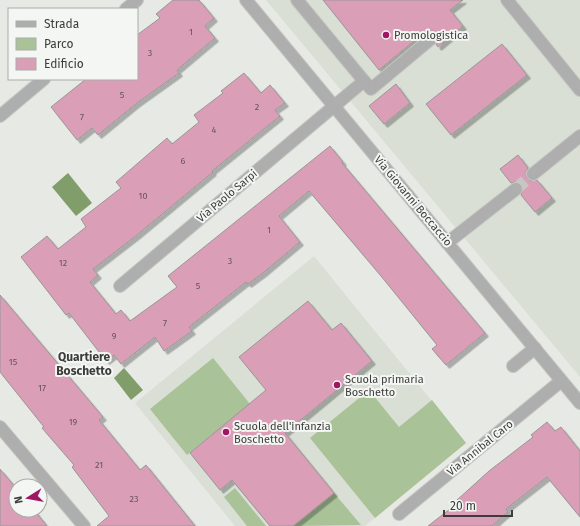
<svg xmlns="http://www.w3.org/2000/svg" width="580" height="526" viewBox="0 0 580 526" font-family="'Fira Sans',sans-serif">
  <style>
    .built { fill: #d9dfd5 }
    .green { fill: #a9c297 }
    .water { fill: #809d6a }
    .building { fill: #db9eb7; stroke: #9a9697; filter: url(#shadow) }
    .lines { fill: none; stroke-linecap: round; stroke-linejoin: round }
    .minor-tunnel { stroke: #c5c7c3; stroke-width: 12; stroke-dasharray: 12 6; stroke-linecap: butt }
    .minor-casing { stroke: #c5c7c3; stroke-width: 14 }
    .minor { stroke: #adaead; stroke-width: 12 }
    .poi-dot { fill: #9f1664; stroke: #f4f6f3; stroke-width: 1.5 }
    .labels { text-anchor: middle; dominant-baseline: central; stroke-width: 4; stroke-linejoin: round; paint-order: stroke }
    .number-label { font-size: 9px; fill: #64555a }
    .poi-label { font-size: 11px; fill: #3c3d3b; stroke: #f4f6f3; text-anchor: start }
    .street-label { font-size: 11px; fill: #3c3d3b; stroke: #f4f6f3 }
    .neighbourhood-label { font-size: 12px; font-weight: bold; fill: #3c3d3b; stroke: #f4f6f3 }
  </style>
  <defs>
    <filter id="shadow"><feDropShadow dx="3.5" dy="3.5" stdDeviation="0" flood-color="#0004"/></filter>
  </defs>
  <rect width="100%" height="100%" fill="#e7e9e5"/>
  <g class="built">
    <polygon points="266,0 580,0 580,377"/>
    <polygon points="314,256 466,443 365,526 235,526 135,403"/>
  </g>
  <g class="green">
    <polygon points="213,358 250,404 187,455 150,409"/>
    <polygon points="369,390 399,427 432,400 466,443 375,518 310,438"/>
    <polygon points="235,488 266,526 247,526 224,497"/>
    <polygon points="334,493 361,525 293,526"/>
  </g>
  <g class="water">
    <polygon points="68,173 92,203 76,216 52,187"/>
    <polygon points="124,368 143,390 131,400 114,378"/>
  </g>
  <g class="building">
    <polygon points="173,0 199,0 214,18 205,26 215,38 177,70 179,73 137,103 98,135 92,128 77,140 51,107 86,79 137,79 137,35 160,18 156,14"/>
    <polygon points="323,0 463,0 450,10 463,26 438,47 436,44 439,40 438,34 434,31 426,31 379,70"/>
    <polygon points="502,44 527,75 451,135 426,104"/>
    <polygon points="244,73 261,93 270,85 285,103 275,110 280,116 212,171 213,172 137,235 93,269 98,275 90,282 116,314 121,310 130,321 177,287 168,276 330,146 343,162 342,163 485,333 446,365 432,349 437,345 381,276 309,191 279,216 300,242 263,273 248,284 246,282 189,327 192,331 164,351 155,337 121,364 114,355 106,361 69,313 66,315 21,257 47,236 58,249 86,227 81,219 121,188 116,182 167,138 172,144 199,122 194,115 223,93 221,91"/>
    <polygon points="396,84 410,103 384,124 369,106"/>
    <polygon points="518,155 528,168 526,172 527,178 531,181 537,180 552,198 535,212 521,195 523,188 522,184 515,182 511,183 500,169"/>
    <polygon points="0,295 103,417 99,420 140,470 146,465 195,526 97,526 109,516 72,467 74,465 42,428 44,427 0,372"/>
    <polygon points="308,301 332,330 341,323 372,361 285,433 334,493 293,526 270,526 232,480 220,490 190,453 266,390 239,357"/>
    <polygon points="547,422 555,431 561,427 580,451 580,517 547,477 506,509 508,512 492,526 428,526 459,502 457,500 489,471 533,437 531,435"/>
    <polygon points="0,469 16,488 16,510 34,510 47,526 0,526"/>
  </g>
  <g class="lines">
    <polyline class="minor-tunnel" points="516,189 533,174"/>
    <g class="minor-casing">
      <g id="minor">
        <polyline points="246,0 580,403"/>
        <polyline points="507,0 580,90"/>
        <polyline points="126,9 137,0"/>
        <polyline points="364,81 371,89 432,38"/>
        <polyline points="0,116 44,79"/>
        <polyline points="533,174 580,136"/>
        <polyline points="447,243 516,189"/>
        <polyline points="120,286 364,81 297,0"/>
        <polyline points="513,366 535,348"/>
        <polyline points="0,427 84,526"/>
        <polyline points="399,514 561,381"/>
      </g>
    </g>
    <use href="#minor" class="minor"/>
  </g>
  <g class="poi-dot">
    <circle cx="386" cy="35" r="4"/>
    <circle cx="337" cy="385" r="4"/>
    <circle cx="226" cy="432" r="4"/>
  </g>
  <g class="labels">
    <g class="number-label">
      <text x="191" y="32">1</text>
      <text x="150" y="53">3</text>
      <text x="122" y="95">5</text>
      <text x="257" y="107">2</text>
      <text x="82" y="117">7</text>
      <text x="214" y="130">4</text>
      <text x="183" y="161">6</text>
      <text x="143" y="196">10</text>
      <text x="269" y="230">1</text>
      <text x="230" y="261">3</text>
      <text x="63" y="263">12</text>
      <text x="198" y="286">5</text>
      <text x="165" y="323">7</text>
      <text x="114" y="336">9</text>
      <text x="13" y="362">15</text>
      <text x="42" y="388">17</text>
      <text x="73" y="422">19</text>
      <text x="99" y="465">21</text>
      <text x="134" y="499">23</text>
    </g>
    <g class="poi-label">
      <text x="394" y="35">Promologistica</text>
      <text x="345" y="379">Scuola primaria<tspan x="345" dy="13">Boschetto</tspan></text>
      <text x="234" y="426">Scuola dell'infanzia<tspan x="234" dy="13">Boschetto</tspan></text>
    </g>
    <g class="street-label">
      <text transform="translate(227 196) rotate(-40)">Via Paolo Sarpi</text>
      <text transform="translate(413 201) rotate(50)">Via Giovanni Boccaccio</text>
      <text transform="translate(480 448) rotate(-39)">Via Annibal Caro</text>
    </g>
    <g class="neighbourhood-label">
      <text x="84" y="357">Quartiere<tspan x="84" dy="14">Boschetto</tspan></text>
    </g>
  </g>
  <rect x="8" y="8" width="130" height="72" fill="#f4f6f3" stroke="#aaaca9"/>
  <rect x="16" y="21" width="20" height="6" fill="#adaead" stroke="#aaaca9"/>
  <text x="44" y="28" font-size="12" fill="#3c3d3b">Strada</text>
  <rect x="16" y="38" width="20" height="12" fill="#a9c297" stroke="#aaaca9"/>
  <text x="44" y="48" font-size="12" fill="#3c3d3b">Parco</text>
  <rect x="16" y="58" width="20" height="12" fill="#db9eb7" stroke="#aaaca9"/>
  <text x="44" y="68" font-size="12" fill="#3c3d3b">Edificio</text>
  <g transform="translate(28 498) rotate(259)"><circle r="19" fill="#f4f6f3" stroke="#aaaca9"/>
  <path d="M0-3L7 15L0 10L-7 15Z" fill="#9f1664"/>
  <text y="-6" font-size="11" font-weight="bold" text-anchor="middle" fill="#3c3d3b">N</text>
  </g>
  <path d="M444 510v6h68v-6" fill="none" stroke="#3c3d3b" stroke-width="2"/>
  <text x="450" y="510" font-size="12" fill="#3c3d3b" stroke="#f4f6f3" stroke-width="3" paint-order="stroke">20 m</text>
</svg>
